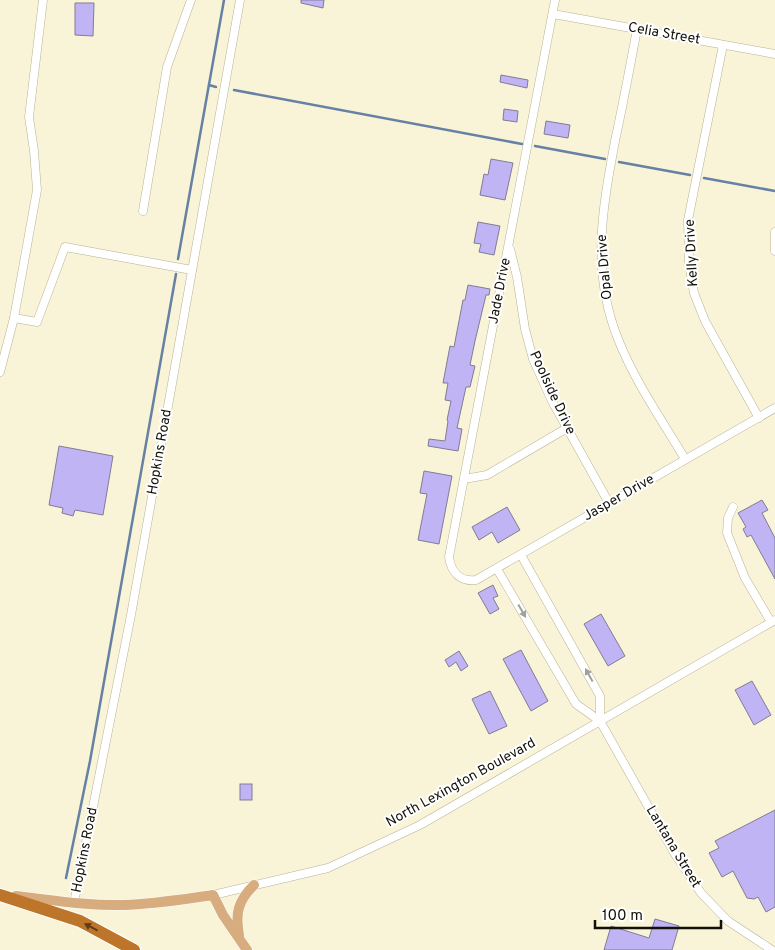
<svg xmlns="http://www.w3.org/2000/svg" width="775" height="950" viewBox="0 0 775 950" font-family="Overpass,sans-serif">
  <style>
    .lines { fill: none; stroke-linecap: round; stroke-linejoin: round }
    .stream { stroke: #6581a4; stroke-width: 2.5 }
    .building { fill: #c0b4f4; stroke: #807c95 }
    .minor-casing { stroke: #b7b296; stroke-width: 9 }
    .major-casing { stroke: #fff; stroke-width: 11 }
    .highway-casing { stroke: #fff; stroke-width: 14 }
    .minor { stroke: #fff; stroke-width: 8 }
    .major { stroke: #d7ac7f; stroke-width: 10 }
    .highway { stroke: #bd752a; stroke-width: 12 }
    .oneway { fill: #a1a09c }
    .oneway2 { fill: #5f3e17 }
    .labels { text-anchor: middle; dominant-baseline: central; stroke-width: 4; stroke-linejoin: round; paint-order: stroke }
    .street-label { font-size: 14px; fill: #131107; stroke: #fff }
  </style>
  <rect width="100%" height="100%" fill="#f9f4d7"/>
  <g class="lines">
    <g class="stream">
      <polyline points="209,85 216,87"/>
      <polyline points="234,90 522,144"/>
      <polyline points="535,146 605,159"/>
      <polyline points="619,162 690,175"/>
      <polyline points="704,178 775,191"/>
      <polyline points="178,259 224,0"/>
      <polyline points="66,878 90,761 176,274"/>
    </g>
  </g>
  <g class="building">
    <polygon points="301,0 324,0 323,8 301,3"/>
    <polygon points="75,3 94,3 93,36 75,35"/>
    <polygon points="501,75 528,80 527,88 500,82"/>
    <polygon points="504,109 518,111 517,122 503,120"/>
    <polygon points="546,121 570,125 568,138 544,134"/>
    <polygon points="491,159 513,163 505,200 480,195 484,174 488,175"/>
    <polygon points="478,222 500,226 494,255 479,252 481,244 474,243"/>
    <polygon points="468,285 490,289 489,295 486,295 475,341 470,365 475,366 470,387 466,387 457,428 462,429 458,451 428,446 429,439 445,441 448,421 447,420 451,401 445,400 448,383 443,383 450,346 454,347 463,300 465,300"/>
    <polygon points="59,446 113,456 103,515 75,510 73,516 62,513 63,508 49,505"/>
    <polygon points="424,471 452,476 439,544 418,540 427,494 420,493"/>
    <polygon points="762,500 768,510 762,513 775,538 775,579 751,535 747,537 743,529 746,527 738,513"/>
    <polygon points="507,507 520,530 498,543 492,532 479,540 472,527"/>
    <polygon points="493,585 498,596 493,598 499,609 490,614 478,593"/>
    <polygon points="601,614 625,656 608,666 584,624"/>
    <polygon points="521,650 548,701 531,711 503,659"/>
    <polygon points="459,651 468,666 461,671 456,662 449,667 445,660"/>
    <polygon points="752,681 771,715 754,725 735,690"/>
    <polygon points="490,691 507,726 489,734 472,699"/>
    <rect x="240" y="784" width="12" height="16"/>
    <polygon points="775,810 775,907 766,912 758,897 754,899 747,898 733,871 722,877 709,853 719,848 715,841"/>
    <polygon points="655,919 679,926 672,950 604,950 611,926 649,938"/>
  </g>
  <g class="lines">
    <g class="minor-casing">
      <g id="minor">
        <path d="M555 0 449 557C451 572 460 582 476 580L775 408"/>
        <polyline points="553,14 775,54"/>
        <path d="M637 29C630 67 623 104 615 141 602 211 591 271 618 339 635 382 662 420 685 459"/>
        <polyline points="723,45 688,220 689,263 694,293 705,321 759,418"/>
        <polyline points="143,211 167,67 191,0"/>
        <polyline points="775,232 775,251"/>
        <polyline points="510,249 517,277 525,329 533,359 552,401 609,503"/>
        <polyline points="14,318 37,322 65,247 192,270"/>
        <polyline points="0,372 14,318 37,190 34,151 29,117 43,0"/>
        <polyline points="464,479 487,475 567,428"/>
        <polyline points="733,507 728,518 727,533 745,578 771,622"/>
        <polyline points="521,555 600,696 600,721"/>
        <polyline points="497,569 576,704 600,721 675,854 701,893 728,921 772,950"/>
        <polyline points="213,895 328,868 420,825 775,620"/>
        <polyline points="74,903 131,615 240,0"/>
      </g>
    </g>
    <g class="major-casing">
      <g id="major">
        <path d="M16 896C52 900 88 906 124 905 154 904 184 899 213 895L223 915 247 950"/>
        <path d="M239 935C235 913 238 901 254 885"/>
      </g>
    </g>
    <g class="highway-casing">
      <polyline id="highway" points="0,895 80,921 134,950"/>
    </g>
    <use href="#minor" class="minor"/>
    <use href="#major" class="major"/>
    <use href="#highway" class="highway"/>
  </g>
  <defs><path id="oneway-solid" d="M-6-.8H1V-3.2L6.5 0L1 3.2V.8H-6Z" transform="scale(1.25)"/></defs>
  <g class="oneway">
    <use href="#oneway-solid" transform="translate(522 611) rotate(60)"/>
    <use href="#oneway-solid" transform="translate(589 675) rotate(-119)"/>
  </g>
  <use class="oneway2" href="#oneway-solid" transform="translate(91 927) rotate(-152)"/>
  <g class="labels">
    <g class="street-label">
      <text transform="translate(664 34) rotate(10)">Celia Street</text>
      <text transform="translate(692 253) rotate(-93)">Kelly Drive</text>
      <text transform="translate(605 267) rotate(-95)">Opal Drive</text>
      <text transform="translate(500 291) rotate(-79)">Jade Drive</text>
      <text transform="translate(552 393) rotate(65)">Poolside Drive</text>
      <text transform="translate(160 452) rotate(-80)">Hopkins Road</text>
      <text transform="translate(619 498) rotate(-30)">Jasper Drive</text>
      <text transform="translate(461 783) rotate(-29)">North Lexington Boulevard</text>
      <text transform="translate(673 847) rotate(59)">Lantana Street</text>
      <text transform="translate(85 850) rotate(-79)">Hopkins Road</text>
    </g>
  </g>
  <path d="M595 920v8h126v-8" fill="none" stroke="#131107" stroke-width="2.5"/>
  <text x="602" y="920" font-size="15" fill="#131107" stroke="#ffffff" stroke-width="4" paint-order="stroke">100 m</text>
</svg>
